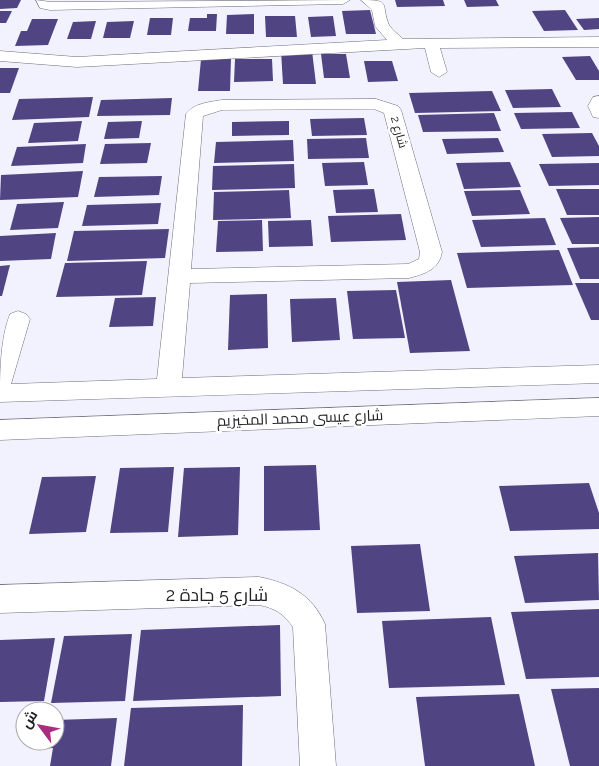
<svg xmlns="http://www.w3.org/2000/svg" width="599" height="766" viewBox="0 0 599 766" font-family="Raleway,Cairo,sans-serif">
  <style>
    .building { fill: #504483 }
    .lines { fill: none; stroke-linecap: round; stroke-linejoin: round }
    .minor-casing { stroke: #6e6d78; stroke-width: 1 }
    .minor { fill: #fff; fill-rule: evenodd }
    .labels { text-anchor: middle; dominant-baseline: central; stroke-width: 5; stroke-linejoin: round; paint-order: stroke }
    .far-street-label { font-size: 12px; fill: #212125; stroke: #fff }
    .street-label { font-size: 15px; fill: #212125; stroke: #fff }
    .near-street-label { font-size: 18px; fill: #212125; stroke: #fff }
  </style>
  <rect width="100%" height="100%" fill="#f2f1fe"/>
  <g class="building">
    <polygon points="0,0 21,0 17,8 0,9"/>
    <polygon points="395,0 443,0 445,6 397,7"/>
    <polygon points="464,0 496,0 499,6 467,7"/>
    <polygon points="370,10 376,34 346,34 342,11"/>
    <polygon points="565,10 578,30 544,31 532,11"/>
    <polygon points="0,11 12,11 6,23 0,23"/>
    <polygon points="207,14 217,14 216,31 188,31 190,18 207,18"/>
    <polygon points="254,14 254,34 226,34 227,15"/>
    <polygon points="265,16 295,16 297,37 266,37"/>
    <polygon points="333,16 336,36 311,37 308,17"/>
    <polygon points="150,18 173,18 171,35 147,35"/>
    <polygon points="599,18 599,29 584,30 576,19"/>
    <polygon points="32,19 58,19 48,45 15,46 21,31 27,31"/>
    <polygon points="96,21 91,39 67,39 73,22"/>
    <polygon points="134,21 130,38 103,38 107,22"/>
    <polygon points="281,51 312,51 316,84 283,84"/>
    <polygon points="321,54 346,54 350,78 324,78"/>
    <polygon points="590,56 599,71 599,80 576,80 562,57"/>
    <polygon points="231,58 230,91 198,91 201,59"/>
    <polygon points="235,59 272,59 273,81 234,82"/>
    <polygon points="364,61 392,61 398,81 368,82"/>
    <polygon points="0,68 19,68 10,93 0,93"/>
    <polygon points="552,89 561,107 513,108 505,90"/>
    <polygon points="492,91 501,111 415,113 409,93"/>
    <polygon points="93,97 89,117 12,120 19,99"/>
    <polygon points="172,98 170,115 97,116 101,100"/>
    <polygon points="572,112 580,128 521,129 514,113"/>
    <polygon points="494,113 501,131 423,132 418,115"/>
    <polygon points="364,118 367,135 312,136 310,119"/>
    <polygon points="82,121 78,141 28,143 34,123"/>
    <polygon points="142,121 139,138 104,139 108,122"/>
    <polygon points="289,121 289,135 232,136 232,122"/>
    <polygon points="592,133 599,146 599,156 552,157 542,134"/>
    <polygon points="366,138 369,158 308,159 307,139"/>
    <polygon points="498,138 504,152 447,154 442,139"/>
    <polygon points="293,140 294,161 214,163 216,142"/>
    <polygon points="151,143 147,163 100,164 105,144"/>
    <polygon points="86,144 83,163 11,166 17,147"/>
    <polygon points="364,162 368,185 325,186 322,163"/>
    <polygon points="510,162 521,187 464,189 456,163"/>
    <polygon points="599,163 599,185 549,186 539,164"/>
    <polygon points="294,164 295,188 212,190 213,166"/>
    <polygon points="83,171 78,197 0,200 1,175"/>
    <polygon points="162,176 159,195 94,197 99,177"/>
    <polygon points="374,189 378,212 336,213 333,190"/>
    <polygon points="556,189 599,189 599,215 567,215"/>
    <polygon points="289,190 291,218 213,220 214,192"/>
    <polygon points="520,190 530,214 472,216 464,191"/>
    <polygon points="64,202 58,228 10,230 17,204"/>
    <polygon points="161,203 158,224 82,226 87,205"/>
    <polygon points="401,214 406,240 331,242 328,216"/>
    <polygon points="599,217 599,244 572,244 560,218"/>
    <polygon points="545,218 556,245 481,247 472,220"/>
    <polygon points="262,220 263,251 216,252 218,221"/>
    <polygon points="311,220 313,246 269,247 268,221"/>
    <polygon points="169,229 165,258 67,261 74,231"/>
    <polygon points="56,233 51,259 0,261 0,236"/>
    <polygon points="599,247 599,279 580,279 567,248"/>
    <polygon points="559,250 573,285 467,288 457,253"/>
    <polygon points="147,261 142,295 56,297 65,263"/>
    <polygon points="10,265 2,296 0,296 0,266"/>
    <polygon points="451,280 470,351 410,353 397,282"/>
    <polygon points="575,283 599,283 599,320 591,320"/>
    <polygon points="396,290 405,338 353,339 347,291"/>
    <polygon points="267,294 268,348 228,350 230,295"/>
    <polygon points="156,297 153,326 109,327 115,298"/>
    <polygon points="336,298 340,340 292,342 290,299"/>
    <polygon points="316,465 320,530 264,531 264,466"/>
    <polygon points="174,467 168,532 110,533 120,468"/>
    <polygon points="240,467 238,535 178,537 184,468"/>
    <polygon points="96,476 86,532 29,534 42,477"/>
    <polygon points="589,483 599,513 599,529 510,531 499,486"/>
    <polygon points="420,544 430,611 357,613 351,546"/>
    <polygon points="598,553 599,600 525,603 514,556"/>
    <polygon points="599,609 599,677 526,679 511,612"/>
    <polygon points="491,617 505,685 389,688 382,621"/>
    <polygon points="280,625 281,696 133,701 141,630"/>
    <polygon points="132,634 125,701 51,703 64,636"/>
    <polygon points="55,638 44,701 0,702 0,640"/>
    <polygon points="599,688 599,766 570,766 551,689"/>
    <polygon points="519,694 535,766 425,766 416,697"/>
    <polygon points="243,705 242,766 124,766 131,708"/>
    <polygon points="117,718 111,766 50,766 53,748 37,749 38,741 55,741 55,720"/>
  </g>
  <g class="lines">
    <g class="minor-casing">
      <g id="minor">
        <polygon points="36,0 51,2 350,0 343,4 50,10 40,8"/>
        <path d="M361 0C393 0 380 4 389 25 392 30 399 35 403 39L599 37V47L440 48 447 72 439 77 431 72 425 48 77 67 0 61V51L77 57 387 40 375 26 372 10Z"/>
        <polygon points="599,96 599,118 593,117 588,106 593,97"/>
        <path d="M376 99 398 106 401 110 442 252C439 270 424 274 409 278L190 283 182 378 599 365V383L0 402C0 374 0 339 10 314L18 311 26 314 30 319 11 384 157 379 186 114C194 103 210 102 222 100ZM374 109 384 113 420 252 419 259 408 264 191 269 203 116 222 110Z"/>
        <polygon points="599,398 599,416 0,440 0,420"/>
        <path d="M259 577C290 583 312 595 325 624L336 766H300L293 627C284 614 275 608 259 605L0 613V585Z"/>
      </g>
    </g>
    <use href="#minor" class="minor"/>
  </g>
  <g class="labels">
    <g class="far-street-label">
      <text transform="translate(399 132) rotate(74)">شارع 2</text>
    </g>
    <g class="street-label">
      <text transform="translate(300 418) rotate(-2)">شارع عيسى محمد المخيزيم</text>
    </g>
    <g class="near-street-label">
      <text x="217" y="594">شارع 5 جادة 2</text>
    </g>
  </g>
  <g transform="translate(40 726) rotate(302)"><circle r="24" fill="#ffffff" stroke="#a6a6a8"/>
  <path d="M0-4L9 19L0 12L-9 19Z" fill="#a92d7f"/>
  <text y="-8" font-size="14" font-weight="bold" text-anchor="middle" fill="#212125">ش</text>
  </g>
</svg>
